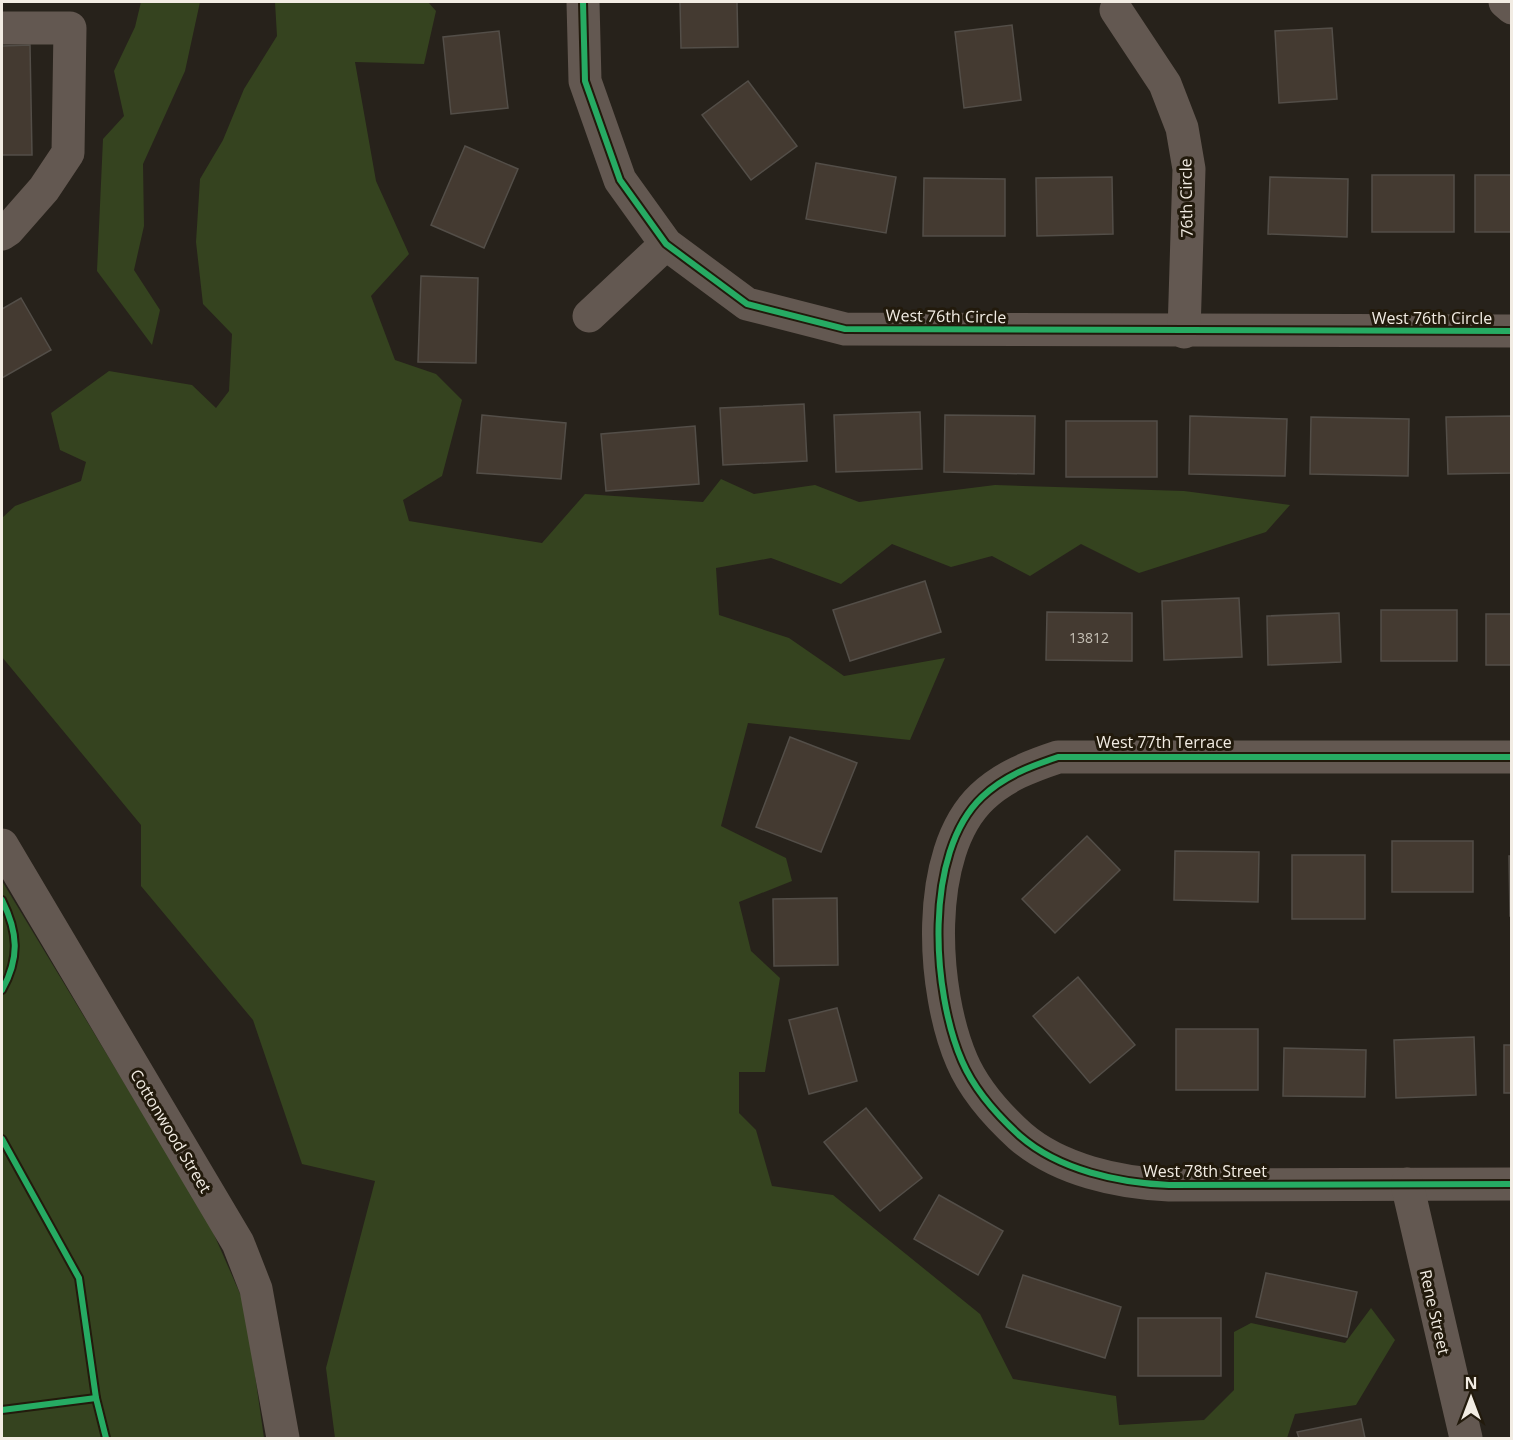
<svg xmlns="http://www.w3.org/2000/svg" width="1513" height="1440" viewBox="0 0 1513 1440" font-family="'Open Sans',sans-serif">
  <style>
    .green { fill: #35431f }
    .building { fill: #443a31; stroke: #534e48; stroke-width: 1.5 }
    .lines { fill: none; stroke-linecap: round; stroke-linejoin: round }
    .minor { stroke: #635851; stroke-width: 33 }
    .cycleway-casing { stroke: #221a0c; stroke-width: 10 }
    .cycleway { stroke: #26ab63; stroke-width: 6 }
    .labels { text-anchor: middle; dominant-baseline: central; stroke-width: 6; stroke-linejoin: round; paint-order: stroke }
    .number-label { font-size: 14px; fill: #c6c0b6 }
    .street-label { font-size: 16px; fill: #f2ece3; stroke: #221a0c }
  </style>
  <rect width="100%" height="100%" fill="#27221b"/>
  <g class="green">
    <polygon points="141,2 200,2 185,71 143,164 144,226 134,270 160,310 152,345 97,271 103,139 124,116 114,71 135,27"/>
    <polygon points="275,2 428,2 436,11 424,64 355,62 376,181 409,254 371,296 395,360 436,374 462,400 442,476 403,500 409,521 542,543 585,494 703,502 721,479 754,494 815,485 859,502 995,485 1184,491 1290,505 1266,532 1139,573 1081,544 1030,576 992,556 951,567 892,544 841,584 771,558 716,568 719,615 789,638 844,676 945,658 910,740 748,723 721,826 786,858 792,881 739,902 751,951 780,978 765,1072 739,1072 739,1113 756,1130 772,1186 833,1195 980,1314 1013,1379 1116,1396 1119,1425 1204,1420 1234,1390 1234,1332 1251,1323 1345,1343 1371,1308 1395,1340 1356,1405 1295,1414 1287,1438 335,1438 326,1368 375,1181 302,1164 253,1020 141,886 141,825 2,657 2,518 15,506 81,481 86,462 60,450 51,413 109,371 192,385 216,408 229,391 232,334 203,304 196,242 200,179 223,140 244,89 277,36"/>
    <polygon points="2,881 209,1223 245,1305 264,1438 2,1438"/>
  </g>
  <g class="building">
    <polygon points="680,2 737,2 738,47 681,48"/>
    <polygon points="1012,25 1021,100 964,108 955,32"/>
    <polygon points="1332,28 1337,99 1279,103 1275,31"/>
    <polygon points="499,31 508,108 451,114 443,37"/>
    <polygon points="30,45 32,155 2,155 2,46"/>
    <polygon points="748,81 797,146 751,180 702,115"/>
    <polygon points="465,146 518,169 484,248 431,225"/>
    <polygon points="816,163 896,177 886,233 806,219"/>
    <rect x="1372" y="175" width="82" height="57"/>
    <rect x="1475" y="175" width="37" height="57"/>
    <polygon points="1112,177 1113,234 1037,236 1036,178"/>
    <polygon points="1270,177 1348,179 1347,237 1268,234"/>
    <polygon points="924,178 1005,179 1005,236 923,236"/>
    <polygon points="421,276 478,278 476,363 418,362"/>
    <polygon points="21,298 51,350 2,378 2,309"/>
    <polygon points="804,404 807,461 723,465 720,408"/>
    <polygon points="920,412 922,469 836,472 834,415"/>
    <polygon points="482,415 566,423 561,479 477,473"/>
    <polygon points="945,415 1035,416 1034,474 944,472"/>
    <polygon points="1190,416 1287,419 1285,476 1189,474"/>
    <polygon points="1512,416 1512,473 1448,474 1446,417"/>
    <polygon points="1311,417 1409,419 1408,476 1310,474"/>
    <rect x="1066" y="421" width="91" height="56"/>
    <polygon points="695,426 699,484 606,491 601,434"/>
    <polygon points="925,581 941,632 850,661 833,610"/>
    <polygon points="1239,598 1242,657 1164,660 1162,601"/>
    <rect x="1381" y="610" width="76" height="51"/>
    <polygon points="1047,612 1132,613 1132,661 1046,660"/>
    <polygon points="1339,613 1341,662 1268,665 1267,616"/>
    <rect x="1486" y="614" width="26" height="51"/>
    <polygon points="790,737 857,763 821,852 756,827"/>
    <polygon points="1087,836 1120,870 1055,933 1022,899"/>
    <rect x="1392" y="841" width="81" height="51"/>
    <polygon points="1175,851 1259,852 1258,902 1174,900"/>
    <rect x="1292" y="855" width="73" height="64"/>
    <polygon points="1509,856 1512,856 1512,916 1510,916"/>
    <polygon points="837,898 838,965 774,966 773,899"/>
    <polygon points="1078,977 1135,1045 1090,1083 1033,1016"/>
    <polygon points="837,1008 857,1081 809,1094 789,1020"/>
    <rect x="1176" y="1029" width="82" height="61"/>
    <polygon points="1474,1037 1476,1095 1396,1098 1394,1040"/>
    <rect x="1504" y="1045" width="8" height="48"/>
    <polygon points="1284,1048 1366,1050 1365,1097 1283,1096"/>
    <polygon points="866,1108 922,1178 880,1211 824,1142"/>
    <polygon points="939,1195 1003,1231 978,1275 914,1239"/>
    <polygon points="1266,1273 1357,1292 1347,1337 1256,1317"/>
    <polygon points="1023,1275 1121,1307 1105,1358 1006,1327"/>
    <rect x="1138" y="1318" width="83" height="58"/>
    <polygon points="1361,1419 1365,1438 1299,1438 1297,1432"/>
  </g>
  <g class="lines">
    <g class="minor">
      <polyline points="583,2 585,81 620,180 666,244 747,304 845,329 1512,331"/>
      <polyline points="1505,2 1512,8"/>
      <polyline points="1116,10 1165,84 1182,128 1189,169 1184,332"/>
      <polyline points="2,28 70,28 68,153 44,189 8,230 2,234"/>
      <polyline points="589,316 666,244"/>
      <path d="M1512 757H1058C1031 766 1004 776 982 797 923 853 932 992 962 1061 974 1089 998 1116 1020 1136 1059 1170 1119 1183 1169 1185L1512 1184"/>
      <polyline points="2,845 238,1243 256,1289 283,1438"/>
      <polyline points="1407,1184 1466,1438"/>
    </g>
    <g class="cycleway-casing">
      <g id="cycleway">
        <polyline points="583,2 585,81 620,180 666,244 747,304 845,329 1512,331"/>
        <path d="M1512 757H1058C1031 766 1004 776 982 797 923 853 932 992 962 1061 974 1089 998 1116 1020 1136 1059 1170 1119 1183 1169 1185L1512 1184"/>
        <path d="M2 900C18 932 20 958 2 990"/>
        <polyline points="2,1139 79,1278 96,1398 106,1438"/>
        <polyline points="2,1410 96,1398"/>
      </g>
    </g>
    <use href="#cycleway" class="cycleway"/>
  </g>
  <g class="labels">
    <g class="number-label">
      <text x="1089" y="637">13812</text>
    </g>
    <g class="street-label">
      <text transform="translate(1186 198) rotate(-91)">76th Circle</text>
      <text transform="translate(946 316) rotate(1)">West 76th Circle</text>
      <text x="1432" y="318">West 76th Circle</text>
      <text x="1164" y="742">West 77th Terrace</text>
      <text transform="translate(171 1131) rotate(59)">Cottonwood Street</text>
      <text x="1205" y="1171">West 78th Street</text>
      <text transform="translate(1435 1312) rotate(77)">Rene Street</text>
    </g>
  </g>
  <rect width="1513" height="1440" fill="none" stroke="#f2ece3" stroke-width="6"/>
  <g transform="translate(1471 1398)" stroke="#221a0c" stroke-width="4.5" paint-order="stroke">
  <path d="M0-4.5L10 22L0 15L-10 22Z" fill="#f2ece3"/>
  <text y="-9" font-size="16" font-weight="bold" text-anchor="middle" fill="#f2ece3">N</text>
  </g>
</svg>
